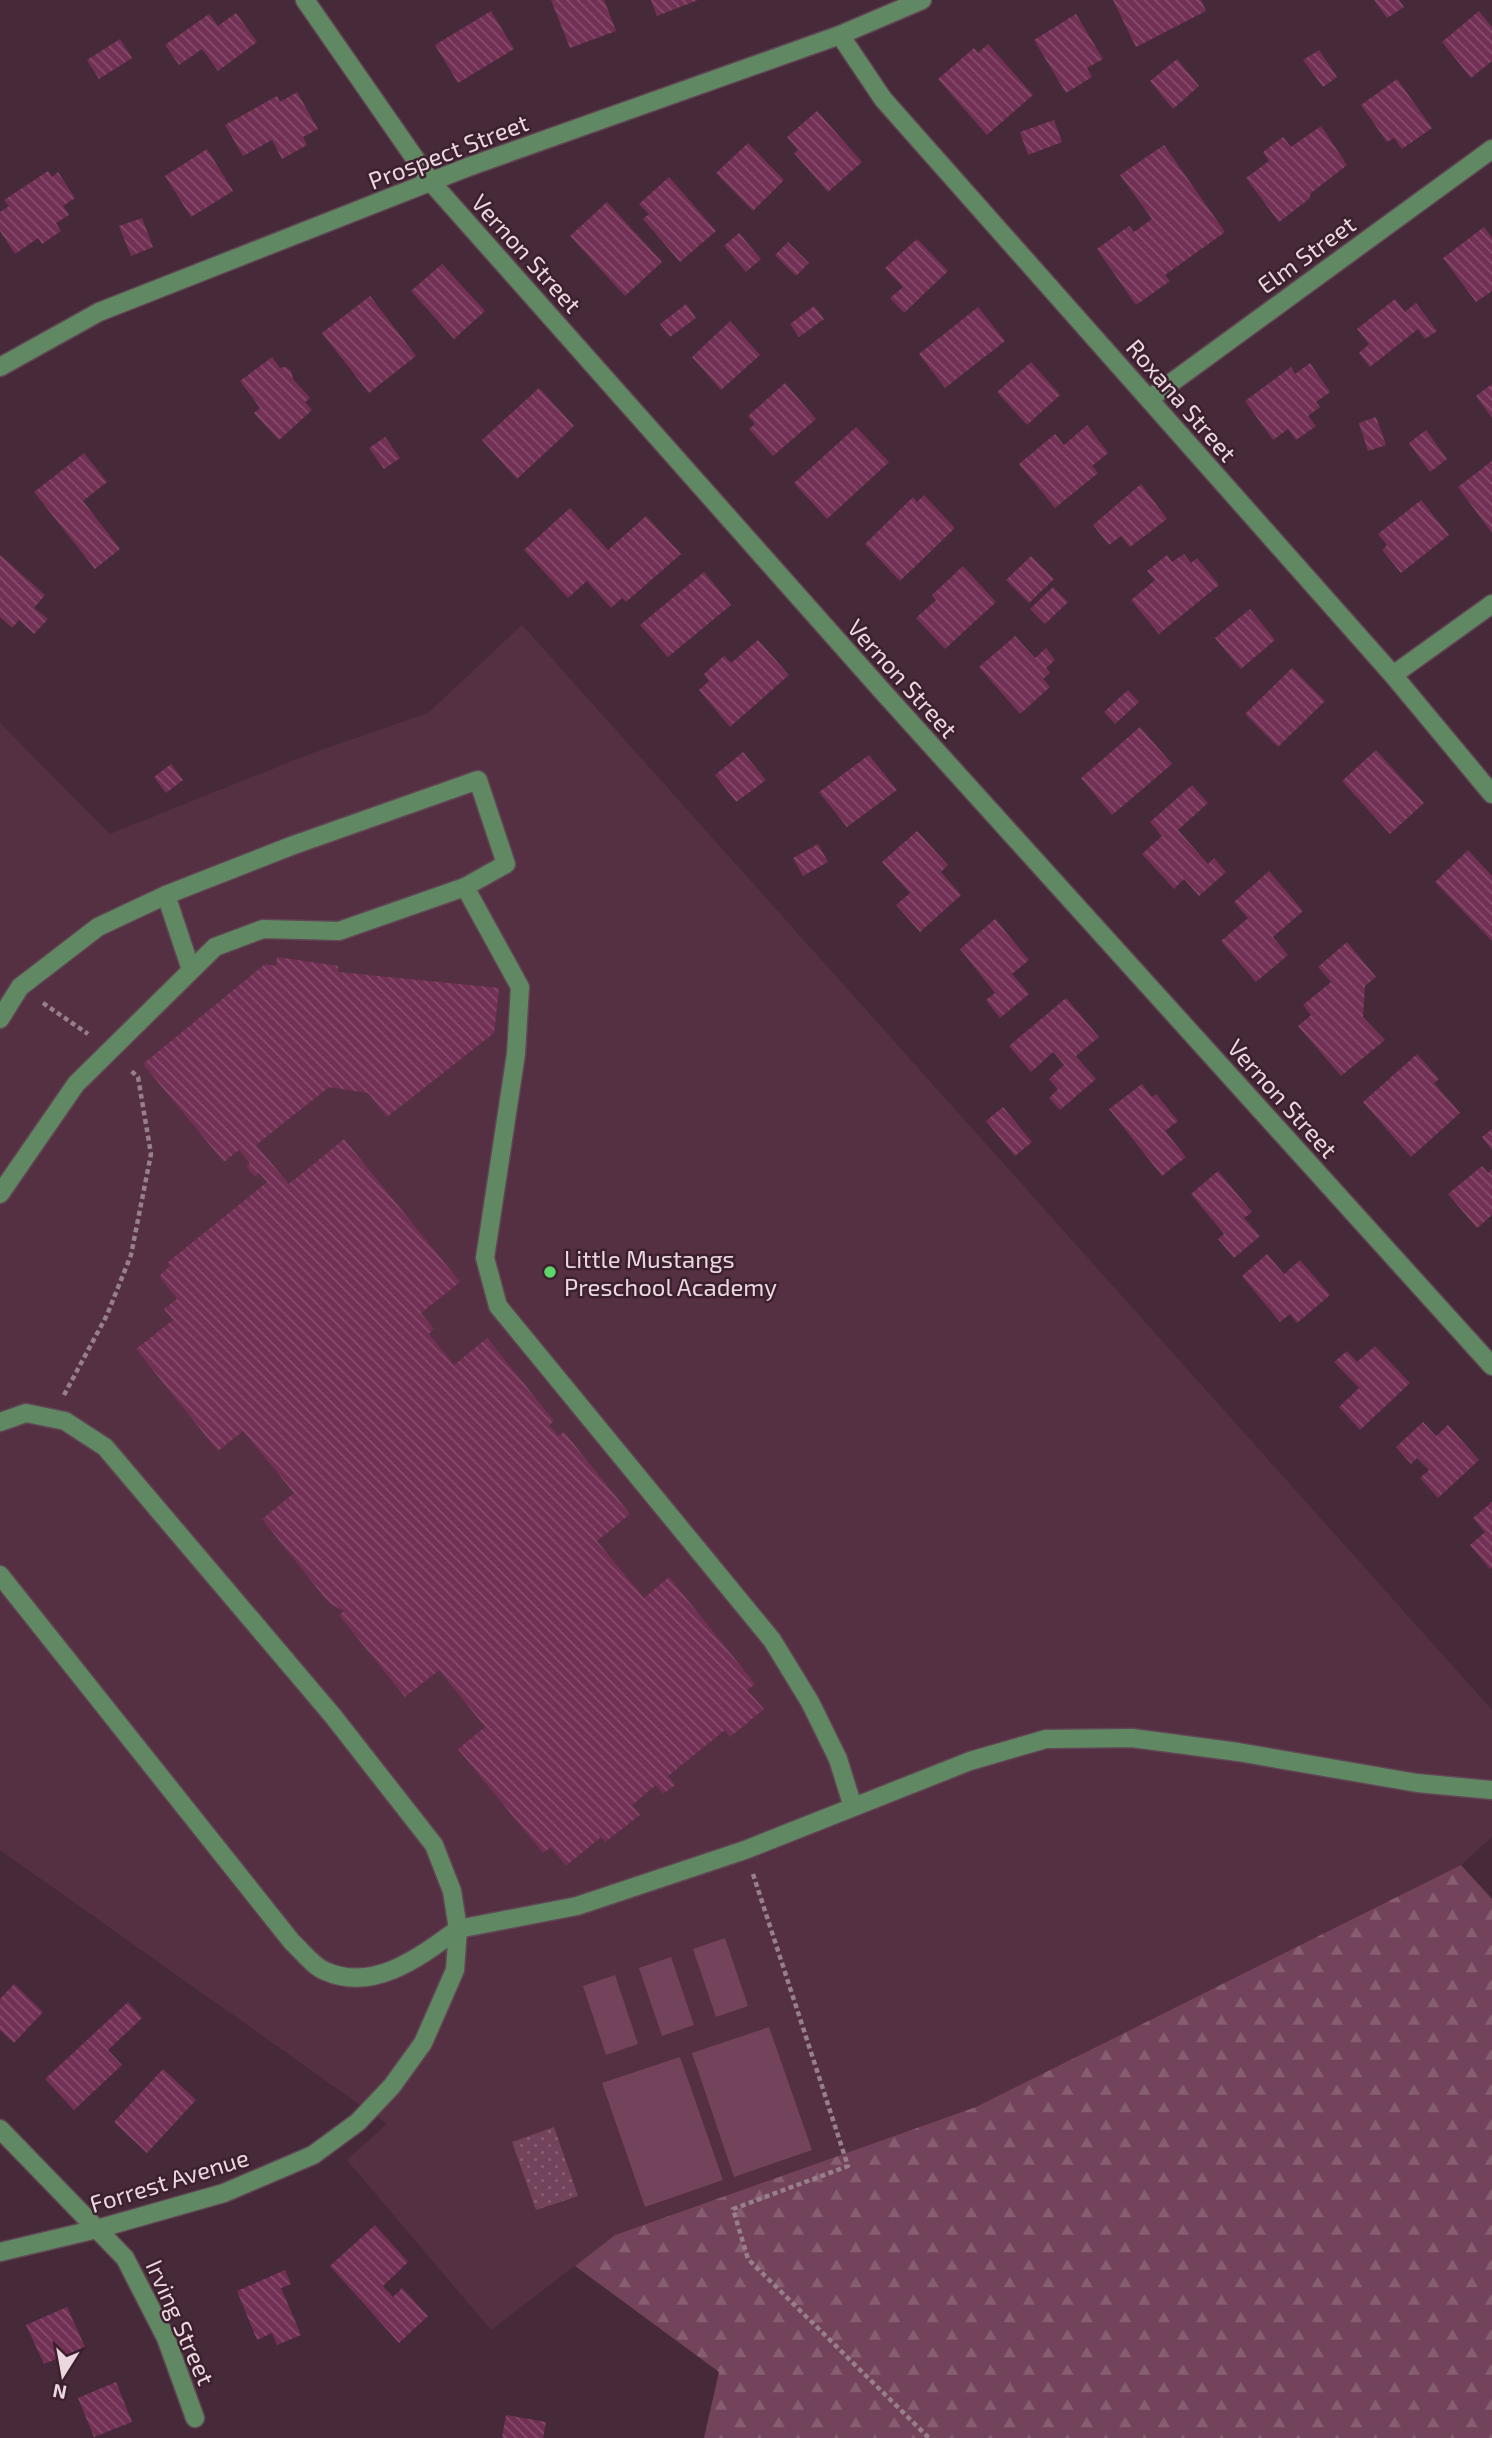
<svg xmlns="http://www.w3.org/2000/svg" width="1492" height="2438" viewBox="0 0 1492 2438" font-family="'Exo 2',sans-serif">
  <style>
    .built { fill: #553043 }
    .forest { fill: url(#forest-firs) }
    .park { fill: url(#park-dots) }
    .pitch { fill: #73425b }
    .building { fill: url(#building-back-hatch) }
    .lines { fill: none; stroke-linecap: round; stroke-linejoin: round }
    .minor-casing { stroke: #614654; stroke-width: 21 }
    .path { stroke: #977f8b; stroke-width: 4.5; stroke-dasharray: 5 3.5; stroke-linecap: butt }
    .minor { stroke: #608963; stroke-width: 18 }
    .poi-dot { fill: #5dd56c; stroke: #3d202e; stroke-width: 2.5 }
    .labels { text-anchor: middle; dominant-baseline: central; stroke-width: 5; stroke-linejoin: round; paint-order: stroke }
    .street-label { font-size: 24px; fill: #ebd7e0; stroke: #3d202e }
    .poi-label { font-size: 24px; fill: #ebd7e0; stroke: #3d202e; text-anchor: start }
  </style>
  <defs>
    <pattern id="forest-firs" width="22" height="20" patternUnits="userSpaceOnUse" patternTransform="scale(1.75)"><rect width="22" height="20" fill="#73425b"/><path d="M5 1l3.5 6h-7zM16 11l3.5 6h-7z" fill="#875d72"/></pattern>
    <pattern id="park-dots" width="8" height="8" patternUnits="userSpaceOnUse" patternTransform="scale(1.75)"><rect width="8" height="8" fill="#73425b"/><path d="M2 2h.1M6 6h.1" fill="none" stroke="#875d72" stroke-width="1.8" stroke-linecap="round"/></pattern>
    <pattern id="building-back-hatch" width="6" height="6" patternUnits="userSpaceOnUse" patternTransform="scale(1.75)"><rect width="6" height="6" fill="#723054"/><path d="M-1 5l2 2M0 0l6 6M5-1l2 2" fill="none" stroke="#864d6c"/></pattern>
  </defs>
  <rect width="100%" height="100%" fill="#472a39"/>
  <polygon class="built" points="522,625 1492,1710 1492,1837 1461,1865 976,2108 615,2235 491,2330 347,2160 387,2124 0,1850 0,723 110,834 310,754 428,713"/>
  <polygon class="forest" points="1461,1865 1492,1899 1492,2438 704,2438 719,2372 575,2266 615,2235 976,2107"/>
  <polygon class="park" points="554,2127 578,2196 536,2210 512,2142"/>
  <g class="pitch">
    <polygon points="725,1938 748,2006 716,2017 693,1949"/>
    <polygon points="671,1957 694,2025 662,2036 639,1968"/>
    <polygon points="615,1975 638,2044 606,2055 583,1986"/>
    <polygon points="769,2027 812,2150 734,2177 692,2053"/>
    <polygon points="680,2057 723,2180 645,2207 602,2083"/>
  </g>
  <g class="building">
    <polygon points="551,0 604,0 616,31 570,48"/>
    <polygon points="651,0 698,0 657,16"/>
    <polygon points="1113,0 1201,0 1206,11 1136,47"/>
    <polygon points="1374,0 1399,0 1404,7 1387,18"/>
    <polygon points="491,11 514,49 458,83 435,45"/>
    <polygon points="1479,11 1492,27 1492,61 1471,78 1442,42"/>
    <polygon points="236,13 257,42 218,71 202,49 179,65 165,45 209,14 218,26"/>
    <polygon points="1076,14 1103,59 1087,68 1092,77 1066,93 1034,40"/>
    <polygon points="120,39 132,58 99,79 87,60"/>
    <polygon points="988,44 1033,95 987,135 938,79 974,48 978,53"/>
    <polygon points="1319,50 1337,77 1323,87 1303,60"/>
    <polygon points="1177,59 1199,86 1173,109 1150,81"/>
    <polygon points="1397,79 1432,128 1402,149 1394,138 1387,142 1361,105"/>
    <polygon points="297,92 318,129 303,137 307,145 282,159 272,140 243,156 225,125 277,96 280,102"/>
    <polygon points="817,111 862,162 828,192 794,153 798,150 787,137"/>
    <polygon points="1054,120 1062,142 1028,155 1020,132"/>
    <polygon points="1321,126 1347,165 1311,193 1309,199 1279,222 1246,178 1269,161 1263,152 1283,137 1291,147"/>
    <polygon points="748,143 784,180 753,211 716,173"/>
    <polygon points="1164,145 1225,232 1165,275 1170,281 1136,305 1097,249 1129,226 1134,232 1152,219 1120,175"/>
    <polygon points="207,149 233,191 191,217 165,176"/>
    <polygon points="48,171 52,177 58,172 75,198 63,206 69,215 56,223 61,231 42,244 38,238 15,254 0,231 0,212 9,206 4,200"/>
    <polygon points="669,177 716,231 680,262 643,219 649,214 639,204"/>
    <polygon points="607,202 662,262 625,296 570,236"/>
    <polygon points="142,218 153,247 131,256 119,226"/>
    <polygon points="1484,227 1492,238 1492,291 1476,302 1443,258"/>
    <polygon points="739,233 761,259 746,272 724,246"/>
    <polygon points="917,239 948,271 904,313 890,298 903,287 885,268"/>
    <polygon points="788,242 809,263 796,276 775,255"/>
    <polygon points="442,264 485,311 454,339 411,291"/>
    <polygon points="370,296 416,356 369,393 322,333"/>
    <polygon points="1395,299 1405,312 1416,303 1437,331 1425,339 1418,329 1370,367 1359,353 1369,344 1357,329"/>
    <polygon points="686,304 696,318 670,337 660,324"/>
    <polygon points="814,306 824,319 799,337 790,324"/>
    <polygon points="978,307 1005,341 945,388 919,354"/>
    <polygon points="730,321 760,355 721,390 692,357"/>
    <polygon points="272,357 280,368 285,367 291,371 293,379 310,398 305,402 312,410 279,440 254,413 260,408 240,381"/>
    <polygon points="1031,362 1060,395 1027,425 997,392"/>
    <polygon points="1310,363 1330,392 1316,402 1320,407 1308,416 1316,426 1296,440 1288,429 1273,440 1245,401 1291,367 1295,374"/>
    <polygon points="785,383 816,419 773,456 749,429 755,424 748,416"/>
    <polygon points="1492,384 1492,418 1476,396"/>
    <polygon points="539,388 574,426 517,479 482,440"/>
    <polygon points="1376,417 1386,445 1368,451 1359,423"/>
    <polygon points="1087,425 1108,453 1092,466 1098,473 1055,508 1019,464 1055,434 1064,445"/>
    <polygon points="856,427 889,462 827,519 794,483"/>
    <polygon points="1426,430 1447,459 1430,472 1409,443"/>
    <polygon points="385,437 400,458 384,469 369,448"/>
    <polygon points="84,453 107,482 83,501 120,549 95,569 34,492"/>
    <polygon points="1492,461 1492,533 1458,487"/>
    <polygon points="1141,484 1167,519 1130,547 1121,536 1109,545 1093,525"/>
    <polygon points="924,495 955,528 900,581 865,544 913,497 917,502"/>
    <polygon points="1421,500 1449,535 1401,573 1382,550 1387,545 1378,534"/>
    <polygon points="570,508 608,550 646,516 681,554 626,602 622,598 611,608 587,581 568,598 524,550"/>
    <polygon points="1184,554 1191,563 1197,558 1219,585 1159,634 1131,600 1155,580 1147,571 1167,555 1172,562"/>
    <polygon points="0,555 45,595 34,608 48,619 34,634 19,620 12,628 0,617"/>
    <polygon points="1031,556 1054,579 1029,603 1006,580"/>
    <polygon points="963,566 996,602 945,649 916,618 936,600 932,595"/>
    <polygon points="704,572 731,605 668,657 640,625"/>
    <polygon points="1053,587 1068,602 1045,624 1030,609"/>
    <polygon points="1250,609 1275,640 1241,669 1215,638"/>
    <polygon points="1015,636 1035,658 1046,648 1055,660 1046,668 1050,673 1043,679 1050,687 1020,714 979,667"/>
    <polygon points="758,640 789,675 730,727 699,690 709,681 704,674 724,656 731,663"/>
    <polygon points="1292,668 1325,701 1278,747 1245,714"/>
    <polygon points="1128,690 1139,702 1115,724 1104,712"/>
    <polygon points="1140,727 1172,764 1112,815 1081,778"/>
    <polygon points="1376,750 1424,803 1390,834 1342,781"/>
    <polygon points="743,752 766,780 736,802 715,775"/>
    <polygon points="869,755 897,790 847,827 819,792"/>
    <polygon points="171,764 183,780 166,793 154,777"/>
    <polygon points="1192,785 1208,803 1178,830 1208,864 1214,858 1226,872 1199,896 1184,879 1174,889 1142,854 1162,836 1150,822"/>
    <polygon points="917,831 948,865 941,872 961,895 920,932 896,905 910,893 882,862"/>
    <polygon points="818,844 828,862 803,876 793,858"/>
    <polygon points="1468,850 1492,876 1492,941 1435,882"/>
    <polygon points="1269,871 1303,911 1273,937 1288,955 1256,982 1221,941 1248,918 1234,902"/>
    <polygon points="995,919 1029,960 1012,974 1029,994 1000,1018 986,1000 995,993 960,949"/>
    <polygon points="1347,942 1376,977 1365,986 1363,1017 1385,1040 1341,1076 1298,1026 1311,1015 1303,1005 1331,982 1318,967"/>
    <polygon points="277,957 338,966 338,972 499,988 494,1033 387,1117 368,1093 329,1087 256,1145 289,1184 344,1139 460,1282 421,1313 434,1329 429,1334 454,1365 487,1338 554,1421 549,1425 558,1436 564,1432 630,1514 597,1541 644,1598 669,1577 755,1684 747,1690 764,1709 730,1737 725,1730 668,1776 675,1785 663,1794 656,1785 632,1805 640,1815 605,1842 601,1837 566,1866 551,1847 543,1853 458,1749 485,1727 439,1670 405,1697 339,1615 344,1611 329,1603 262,1519 294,1493 243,1431 218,1451 136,1349 173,1320 164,1309 177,1299 159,1276 170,1266 167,1263 267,1182 259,1173 255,1177 246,1166 250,1163 239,1150 224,1162 143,1064 265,964 276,966"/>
    <polygon points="1066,998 1099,1037 1076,1056 1096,1079 1060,1110 1049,1098 1058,1089 1049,1079 1064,1065 1053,1052 1031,1072 1009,1046"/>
    <polygon points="1417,1054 1439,1079 1434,1083 1460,1113 1411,1157 1363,1102"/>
    <polygon points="1142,1084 1152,1097 1156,1094 1178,1121 1165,1131 1186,1157 1162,1176 1109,1109"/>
    <polygon points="1003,1107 1032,1142 1015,1156 986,1121"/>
    <polygon points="1492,1129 1492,1150 1482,1137"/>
    <polygon points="1482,1166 1488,1173 1492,1169 1492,1215 1477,1228 1448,1194"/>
    <polygon points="1218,1171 1252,1212 1244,1218 1260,1236 1234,1258 1218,1239 1224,1234 1191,1194"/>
    <polygon points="1267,1254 1284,1274 1300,1260 1330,1295 1297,1323 1290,1314 1280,1322 1242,1276"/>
    <polygon points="1375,1346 1410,1383 1360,1430 1339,1407 1359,1388 1334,1362 1347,1351 1357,1362"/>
    <polygon points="1423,1422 1436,1436 1448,1425 1479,1460 1438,1498 1420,1478 1429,1470 1417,1458 1411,1464 1396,1447"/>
    <polygon points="1492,1502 1492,1568 1490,1569 1470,1545 1485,1532 1473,1518"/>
    <polygon points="14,1984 43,2012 14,2043 0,2030 0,1999"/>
    <polygon points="128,2002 142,2018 108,2050 122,2065 74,2110 45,2079"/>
    <polygon points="163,2069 196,2100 147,2153 114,2122"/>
    <polygon points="375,2225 408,2262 383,2286 393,2297 402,2288 428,2316 399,2343 330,2266"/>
    <polygon points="285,2270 291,2284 281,2288 301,2335 277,2345 272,2333 257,2340 237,2291"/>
    <polygon points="67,2307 85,2347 44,2364 26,2325"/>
    <polygon points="116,2382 132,2422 94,2437 78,2398"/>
    <polygon points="506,2415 546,2422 543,2438 502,2438"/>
  </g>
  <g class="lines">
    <g class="minor-casing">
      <g id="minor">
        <polyline points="305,0 432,183 884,693 1492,1366"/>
        <polyline points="840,35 883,99 1393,675 1492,794"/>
        <polyline points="0,367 99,312 468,167 840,35 922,0"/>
        <polyline points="1149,399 1492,149"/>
        <polyline points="1393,675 1492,604"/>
        <polyline points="465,887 520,987 516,1054 485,1258 498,1306 772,1640 810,1702 838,1759 853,1807"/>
        <polyline points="166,895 191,970"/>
        <polyline points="0,1019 20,987 98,927 166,895 291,846 478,780 506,864 465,887 339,931 263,929 215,947 76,1084 0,1194"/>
        <polyline points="0,1422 26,1413 65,1421 105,1447 333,1716 434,1845 452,1891 458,1929 577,1906 745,1850 970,1761 1046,1739 1132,1738 1238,1752 1417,1783 1492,1790"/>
        <path d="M0 1575 292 1942C302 1951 313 1966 325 1971 374 1993 421 1956 458 1929"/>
        <polyline points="0,2129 125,2258 166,2338 195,2418"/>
        <polyline points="0,2252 97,2229 224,2193 313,2155 358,2122 392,2086 423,2043 455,1970 458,1929"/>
      </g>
    </g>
    <g class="path">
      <polyline points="43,1003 88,1034"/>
      <polyline points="64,1395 107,1315 131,1255 151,1154 138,1077 129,1069"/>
      <polyline points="753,1874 848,2166 733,2209 748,2259 929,2438"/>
    </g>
    <use href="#minor" class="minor"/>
  </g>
  <circle class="poi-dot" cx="550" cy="1272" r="7"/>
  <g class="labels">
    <g class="street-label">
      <text transform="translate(448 151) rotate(-21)">Prospect Street</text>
      <text transform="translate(527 253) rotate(48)">Vernon Street</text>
      <text transform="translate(1306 254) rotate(-36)">Elm Street</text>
      <text transform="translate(1182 400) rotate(49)">Roxana Street</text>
      <text transform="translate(903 678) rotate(48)">Vernon Street</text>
      <text transform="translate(1283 1098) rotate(48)">Vernon Street</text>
      <text transform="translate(169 2180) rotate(-17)">Forrest Avenue</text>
      <text transform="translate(181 2322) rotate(66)">Irving Street</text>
    </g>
    <g class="poi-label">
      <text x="564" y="1258">Little Mustangs<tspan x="564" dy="28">Preschool Academy</tspan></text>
    </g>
  </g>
  <g transform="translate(63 2375) rotate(191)" stroke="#3d202e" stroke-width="5" paint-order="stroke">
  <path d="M0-5L12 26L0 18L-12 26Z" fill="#ebd7e0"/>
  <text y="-10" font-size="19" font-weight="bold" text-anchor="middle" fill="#ebd7e0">N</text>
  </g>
</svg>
